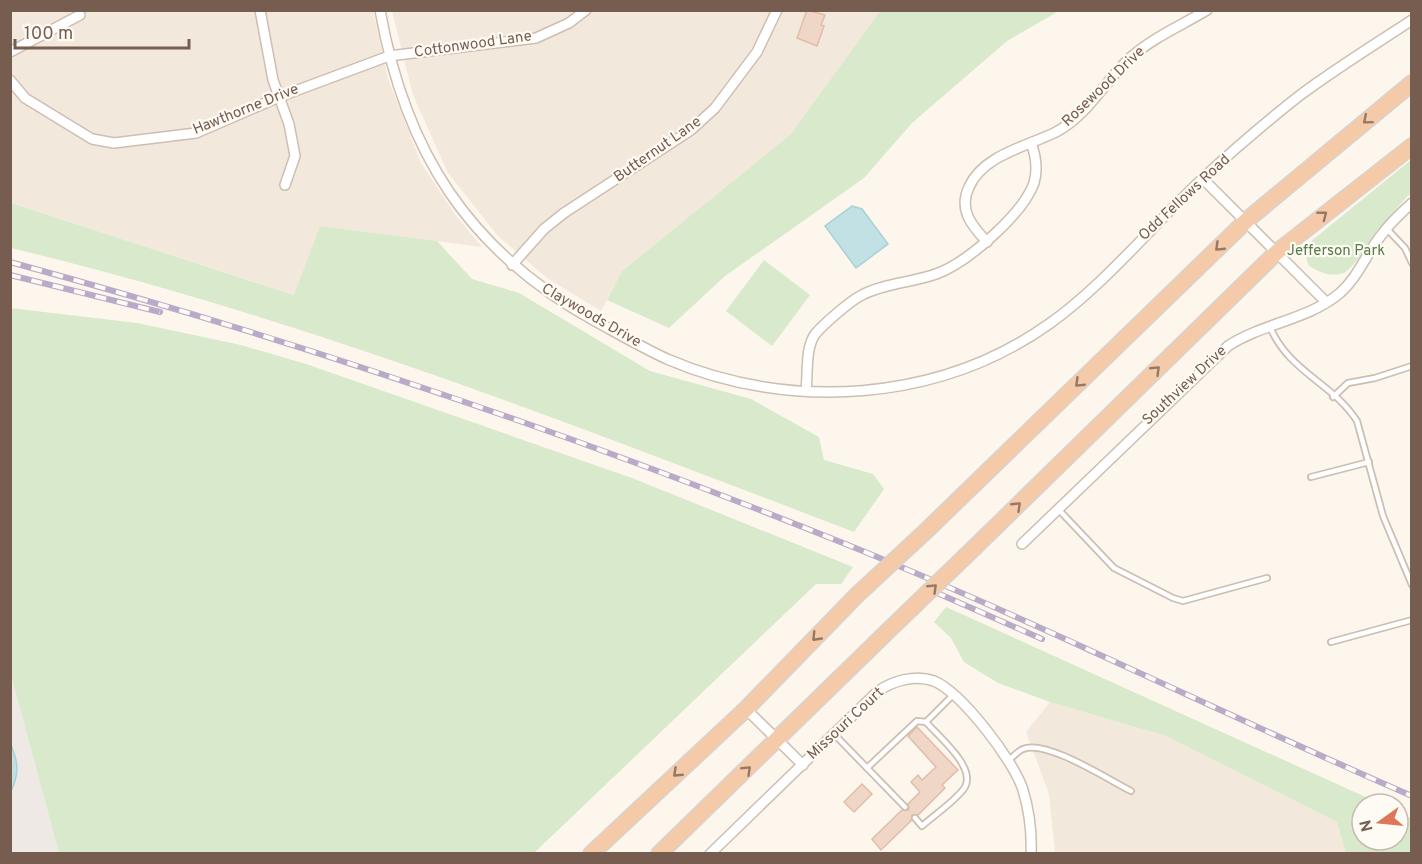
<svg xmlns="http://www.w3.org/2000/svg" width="1422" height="864" viewBox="0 0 1422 864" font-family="Overpass,sans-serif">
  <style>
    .residential { fill: #f3e8dc }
    .industrial { fill: #eee9e5 }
    .green { fill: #d8eacb }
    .water { fill: #c2e1e5; stroke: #a8d0d7; stroke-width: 1.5 }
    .building { fill: #f0d6c6; stroke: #e2bda7; stroke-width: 1.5 }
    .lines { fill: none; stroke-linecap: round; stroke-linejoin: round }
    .service-casing { stroke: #cebeb2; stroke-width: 8 }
    .minor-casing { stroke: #cebeb2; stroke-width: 12 }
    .trunk-casing { stroke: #d9d2ce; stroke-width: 18 }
    .service { stroke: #fff; stroke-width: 4.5 }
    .minor { stroke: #fff; stroke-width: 9 }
    .trunk { stroke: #f4caa9; stroke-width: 15 }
    .rail-casing { stroke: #b9aac7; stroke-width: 6 }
    .rail { stroke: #fefaf4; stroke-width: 4; stroke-dasharray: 11; stroke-linecap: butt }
    .trunk-bridge-casing { stroke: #d9d2ce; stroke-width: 18; stroke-linecap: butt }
    .trunk-bridge { stroke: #f4caa9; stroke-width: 15 }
    .oneway { stroke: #967866 }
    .labels { text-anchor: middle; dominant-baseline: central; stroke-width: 4.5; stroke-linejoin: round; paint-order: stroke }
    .street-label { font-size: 15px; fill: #775d50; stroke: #fefaf4 }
    .park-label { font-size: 15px; fill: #587c48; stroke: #fefaf4 }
  </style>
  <rect width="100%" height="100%" fill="#fcf6ed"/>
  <g class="residential">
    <polygon points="11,11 373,11 388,79 421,163 456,216 482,247 320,226 295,295 11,203"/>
    <polygon points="392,11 881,11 791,134 622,271 601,311 547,278 498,236 448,173 413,95"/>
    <polygon points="1050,702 1166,736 1337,822 1346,853 1055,853 1049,794 1026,732"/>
  </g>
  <polygon class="industrial" points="11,675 59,853 11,853"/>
  <g class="green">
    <polygon points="881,10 1059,11 1007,41 912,123 864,178 725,276 669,328 607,300 622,271 791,134"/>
    <path d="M1411 160V193C1394 207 1355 268 1344 273 1331 277 1319 273 1308 265L1305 252 1310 242Z"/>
    <path d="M11 203 294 295 320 226 437 241 472 279 519 293 650 371 751 399 819 437 824 460 873 474 884 489 854 532C577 426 300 317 11 248Z"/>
    <polygon points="764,260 810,295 772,346 726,311"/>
    <polygon points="10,308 137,323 241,345 306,364 632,478 853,567 841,584 816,584 534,853 59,853 11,675"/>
    <polygon points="946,607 1381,804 1362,804 1362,840 1398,840 1398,812 1411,818 1411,853 1346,853 1337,822 1166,736 1050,702 998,683 964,662 951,638 934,622"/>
  </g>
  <g class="water">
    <polygon points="852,206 862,209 888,244 856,268 825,226"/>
    <path d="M10 743C18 761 20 773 11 791Z"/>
  </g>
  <g class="building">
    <polygon points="807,10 825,15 821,25 824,26 817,46 797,38"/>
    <polygon points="917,727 958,770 942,785 945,788 918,815 912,815 911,821 881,850 872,839 902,810 909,810 908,804 920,792 911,782 918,775 922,780 936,767 908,736"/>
    <polygon points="862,784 872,794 854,812 844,802"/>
  </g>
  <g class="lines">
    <g class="service-casing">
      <g id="service">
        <polyline points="1387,229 1405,248 1412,263"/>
        <path d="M1269 325C1289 373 1332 382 1357 421L1383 516 1412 585"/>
        <polyline points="1333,397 1348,383 1375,378 1412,366"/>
        <polyline points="1311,477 1369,462"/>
        <polyline points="1059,510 1114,568 1173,598 1183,601 1267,578"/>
        <polyline points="1331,642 1412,620"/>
        <polyline points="834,734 905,807"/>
        <path d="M1009 760C1013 757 1018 751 1023 749 1046 739 1109 780 1131 791"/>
        <polyline points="867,768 917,721 926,722"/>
        <path d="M915 818 922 826C933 816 958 799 965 787 976 767 939 737 926 722L952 696"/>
      </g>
    </g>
    <g class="minor-casing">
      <g id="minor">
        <polyline points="260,10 273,80 289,124 295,156 285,185"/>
        <path d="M380 10C405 152 469 251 595 321 619 334 643 348 667 359 790 412 939 402 1049 324 1103 286 1152 226 1201 180 1232 151 1266 122 1299 96 1335 69 1374 45 1412 20"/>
        <polyline points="10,52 80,15"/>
        <polyline points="10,80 25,98 92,139 114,143 196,133 279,97 389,56 536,38 569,23 586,10"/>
        <polyline points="1203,179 1326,302"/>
        <path d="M987 242C972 226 958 210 969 187 983 155 1028 146 1056 132 1088 115 1104 82 1130 58 1152 38 1182 25 1207 10"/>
        <polyline points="512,265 544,229 564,213 691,130 715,108 757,52 777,10"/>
        <path d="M806 391C808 374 805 346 816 333 825 323 850 301 862 295 882 284 914 282 936 274 967 263 1023 214 1034 183 1038 169 1036 156 1031 143"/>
        <path d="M1022 544 1228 346C1263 323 1308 320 1340 293 1359 276 1367 252 1383 233 1391 222 1402 212 1412 203"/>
        <polyline points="746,709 803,765"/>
        <path d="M710 854 877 692C892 681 915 674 934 681 962 693 1014 761 1023 790 1029 810 1032 832 1031 854"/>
      </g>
    </g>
    <g class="trunk-casing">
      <g id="trunk">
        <polyline points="926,531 1247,220 1412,83"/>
        <polyline points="975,547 1277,252 1412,146"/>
        <polyline points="591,854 746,709 857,595"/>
        <polyline points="659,854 890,629"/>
      </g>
    </g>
    <use href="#service" class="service"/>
    <use href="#minor" class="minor"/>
    <use href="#trunk" class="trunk"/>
    <g class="rail-casing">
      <g id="rail">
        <path d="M10 262C297 340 578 436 853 547 1042 624 1225 715 1412 796"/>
        <polyline points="10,275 160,312"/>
        <polyline points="935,592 1042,639"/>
      </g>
    </g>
    <use href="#rail" class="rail"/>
    <g class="trunk-bridge-casing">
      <g id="trunk-bridge">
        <polyline points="857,595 926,531"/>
        <polyline points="890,629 975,547"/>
      </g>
    </g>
    <use href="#trunk-bridge" class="trunk-bridge"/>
  </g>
  <defs><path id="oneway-chevron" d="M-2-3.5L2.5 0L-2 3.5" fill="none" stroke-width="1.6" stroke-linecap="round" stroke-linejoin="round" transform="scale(1.5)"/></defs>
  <g class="oneway">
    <use href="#oneway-chevron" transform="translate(1367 120) rotate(140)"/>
    <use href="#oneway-chevron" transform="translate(1323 215) rotate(-38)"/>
    <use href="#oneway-chevron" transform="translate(1219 247) rotate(136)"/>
    <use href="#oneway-chevron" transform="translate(1156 370) rotate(-44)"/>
    <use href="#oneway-chevron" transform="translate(1079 383) rotate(136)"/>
    <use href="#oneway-chevron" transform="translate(1017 506) rotate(-44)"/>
    <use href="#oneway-chevron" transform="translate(933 588) rotate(-44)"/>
    <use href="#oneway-chevron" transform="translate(816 637) rotate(134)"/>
    <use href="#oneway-chevron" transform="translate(747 770) rotate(-44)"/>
    <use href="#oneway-chevron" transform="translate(677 773) rotate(137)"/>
  </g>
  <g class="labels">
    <g class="street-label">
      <text transform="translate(473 45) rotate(-8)">Cottonwood Lane</text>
      <text transform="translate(1104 87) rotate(-44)">Rosewood Drive</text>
      <text transform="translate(246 110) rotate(-22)">Hawthorne Drive</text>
      <text transform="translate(658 150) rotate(-35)">Butternut Lane</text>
      <text transform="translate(1185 198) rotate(-43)">Odd Fellows Road</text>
      <text transform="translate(591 316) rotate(30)">Claywoods Drive</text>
      <text transform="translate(1185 386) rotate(-43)">Southview Drive</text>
      <text transform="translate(846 724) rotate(-43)">Missouri Court</text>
    </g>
    <g class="park-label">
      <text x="1336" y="251">Jefferson Park</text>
    </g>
  </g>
  <rect width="1422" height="864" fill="none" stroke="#775d50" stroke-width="24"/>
  <g transform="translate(1380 822) rotate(255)"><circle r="28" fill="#fefaf4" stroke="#c8bbb2" stroke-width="1.5"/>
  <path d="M0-4.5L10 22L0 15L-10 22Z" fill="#de765a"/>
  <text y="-9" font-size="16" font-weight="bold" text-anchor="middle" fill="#775d50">N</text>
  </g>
  <path d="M15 39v9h174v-9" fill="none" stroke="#775d50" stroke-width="3"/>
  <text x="24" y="39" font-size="18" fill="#775d50" stroke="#fefaf4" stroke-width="4.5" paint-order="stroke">100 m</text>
</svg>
